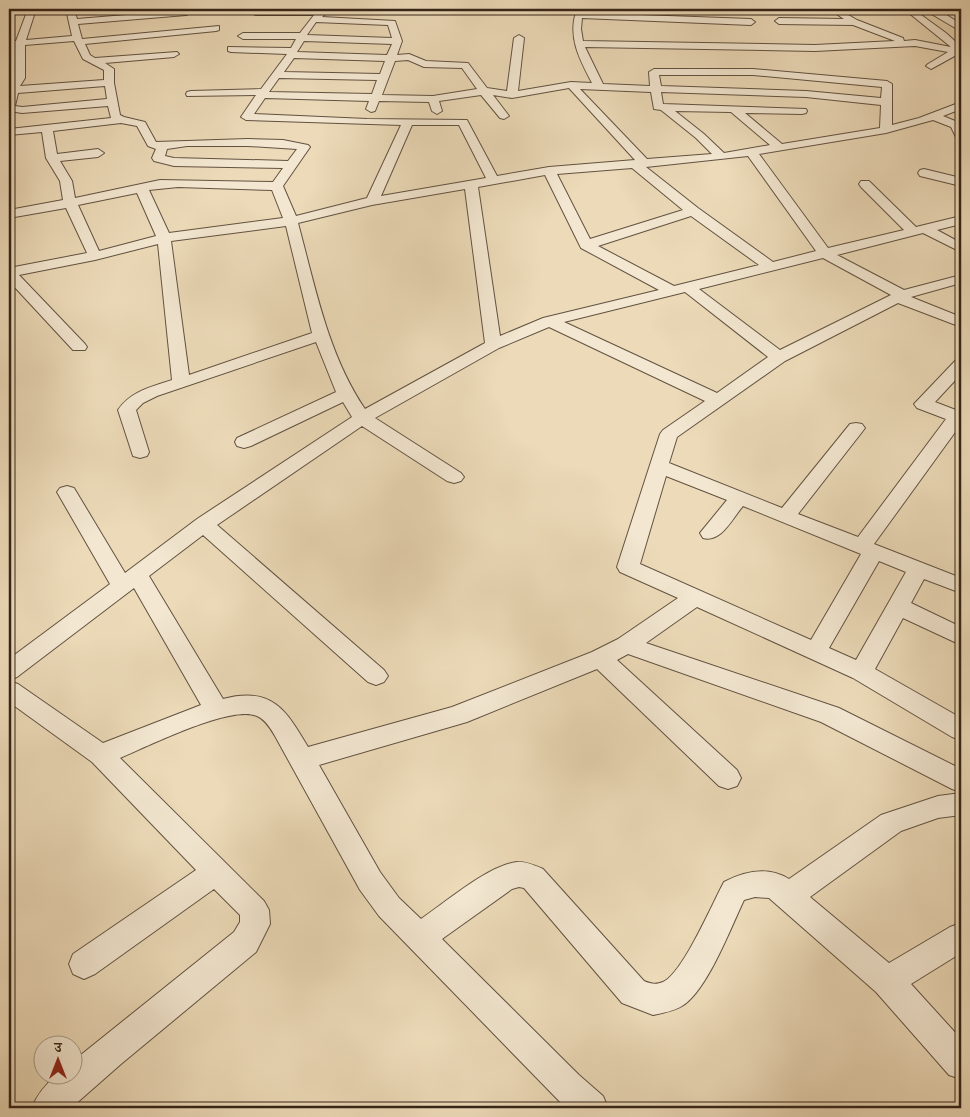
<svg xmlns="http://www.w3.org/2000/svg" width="970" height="1117" viewBox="0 0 970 1117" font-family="'Old Standard TT','Noto Serif Devanagari',serif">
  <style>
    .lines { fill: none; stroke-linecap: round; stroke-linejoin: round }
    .service-casing { stroke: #625241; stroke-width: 2 }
    .minor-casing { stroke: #625241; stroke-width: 2 }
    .service { fill: #f3e7d1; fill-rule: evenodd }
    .minor { fill: #f3e7d1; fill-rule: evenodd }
  </style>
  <rect width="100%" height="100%" fill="#ecdab8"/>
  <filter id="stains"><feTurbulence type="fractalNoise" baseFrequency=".004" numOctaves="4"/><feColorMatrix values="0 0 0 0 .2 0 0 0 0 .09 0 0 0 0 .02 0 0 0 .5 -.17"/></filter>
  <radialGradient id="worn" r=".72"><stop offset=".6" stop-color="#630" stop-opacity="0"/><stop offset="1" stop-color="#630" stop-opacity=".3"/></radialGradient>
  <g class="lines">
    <g class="service-casing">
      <polygon id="service" points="723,9 727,9 727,11 724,12"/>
    </g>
    <g class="minor-casing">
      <g id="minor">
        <path d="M28 9H36L26 40 72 36 66 9H74L77 19 199 9 186 15 78 24 82 39 219 26V30L216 31 85 44 90 55 95 58 177 52 179 54 174 57 105 63 114 69V83L120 115 124 117 145 122 156 142 248 139 283 140 308 145 310 147 283 186 296 216 367 198 401 125 246 120 241 117 256 95 187 96 186 94 187 92 191 91 261 89 287 54 231 52 228 51V47L291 48 296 39H243L238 36 243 33H300L314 15H256L253 14V10L331 9 322 17 395 21 402 41 397 55 409 54 426 61 468 63 487 88 507 91 514 38 519 35 524 38 518 91 571 82 592 83C579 58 567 36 577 9H585L584 13 751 19 755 22 751 25 582 18 581 29 583 41 815 45 895 41 853 25 779 24 775 21 779 18 844 19 829 9H838L857 20 903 38 904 41 915 40 951 47 904 9H913L946 33 958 44 961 50 960 53 931 69 926 66 928 64 948 52 915 46 815 51 585 47 603 84 650 86 649 72 654 69H753L887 81 892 84V125L919 118 961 102V109L943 116 960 123 961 140 957 139 951 127 933 120 886 133 759 154 828 248 904 230 861 187 859 184 861 181H869L916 227 961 216V224L937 230 961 243V252L923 233 837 255 904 290 961 275V283L911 297 961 317V327L898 303 785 361 677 437 669 463 782 508 850 424 856 423 862 424 865 428 862 432 798 514 858 537 946 419 917 408 914 404 955 361 961 360V374L935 402 961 412V424L874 544 961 578V593L924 579 911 603 961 627V645L903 618 875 669 961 718V740L952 737 853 678 697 607 646 643 839 708 961 769V792L952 789 821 722 628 654 617 660 737 770 741 778 737 786 728 789 719 786 597 669 467 722 319 765 380 872 399 898 421 919C446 902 489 865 517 862 525 861 536 866 543 869L644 981C651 984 656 985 663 982 683 973 712 904 724 882 745 871 768 866 789 879L881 815 938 796 961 793V815L938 818 901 831 810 897 889 963 950 927 961 923V953L911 984 961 1039V1079L949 1075 876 992 769 898 755 897 744 900C731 927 707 991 682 1006 674 1011 663 1013 653 1015L622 1003 524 888 519 887 512 889 442 939 579 1075 603 1096 608 1108H566L379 916 360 890 275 736C271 729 265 719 257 716 232 704 146 747 120 758L264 901 269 910 270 924 256 952 121 1064 71 1108H32C37 1094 46 1084 58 1074H72V1062L234 932 240 922V915L214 889 95 974 84 979 73 974 69 964 73 954 196 870 92 762 9 702V681L18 684 103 743 201 705 134 588 17 677 9 680V659L110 584 57 492 60 488 67 486 74 488 125 573 197 519 352 417 343 402 251 446 244 448 237 446 235 442 237 438 336 392 316 342 157 396 143 403 136 410 149 452 147 456 140 458 133 456 118 410C131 391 151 387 172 380L158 244 95 260 19 275 85 344 87 347 85 350H73L9 281V268L87 253 66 208 9 218V210L63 200 60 181 46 158 42 132 9 135V129L111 118 108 106 22 113 9 111V89L15 78V46L9 47V41H16ZM316 22 388 25 392 38 307 35ZM74 41 83 59 104 70V80L20 86 25 78V45ZM304 41 392 44 387 55 297 52ZM294 58 385 61 380 74 284 72ZM408 60 424 67 462 68 477 89 433 96 382 95 395 61ZM659 75H753L882 87 881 98 806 91 661 86ZM279 78 377 80 372 94 269 92ZM105 86 107 99 22 107 15 106 18 93ZM569 88 635 160 549 167 497 176 467 120 367 119 254 114 265 98 369 101 366 109 371 112 375 111 379 101 429 102 432 111 437 114 442 111 439 101 481 95 500 118 504 119 509 116 493 95 512 98ZM580 89 651 92 654 109 661 110 696 138 712 154 647 159ZM661 92 806 97 881 105 880 128 782 144 745 113 802 114 806 113 807 111 806 109 663 104ZM675 111 731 112 770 145 724 153 704 134ZM121 123 137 126 148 146 156 149 152 158 154 161 174 166 283 168 273 182 160 180 75 198 72 181 60 161 98 157 104 153 98 149 57 154 53 131ZM412 125H459L486 178 381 196ZM187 146H248L297 149 288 161 174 158 165 156 167 149ZM748 156 816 251 773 262 698 208 646 167ZM632 168 683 210 590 239 557 174ZM545 175 581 248 659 290 543 318 500 336 478 187ZM178 187 272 190 283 218 169 233 149 190ZM465 189 485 343 365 409C328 355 315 286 298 223L372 205ZM137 193 156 236 99 251 78 205ZM691 216 759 265 674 286 598 246ZM286 226 312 333 189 375 171 241ZM823 258 891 295 780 350 699 289ZM685 292 768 357 717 393 564 322ZM549 327 705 401 663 430 660 434 617 567 620 572 678 598 618 639 592 652 452 707 308 747C286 710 272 686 223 699L149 576 203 535 368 682 376 685 384 682 388 676 384 670 217 525 362 426 447 481 454 483 461 481 464 477 461 473 375 418 499 348ZM666 476 727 500 700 533 703 538C721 543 732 519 743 506L861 554 811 640 640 564ZM879 561 906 572 856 660 829 648Z"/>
        <polygon points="923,9 937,9 961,24 961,29 957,29"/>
        <polygon points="924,169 961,178 961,186 920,176 918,173 920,170"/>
      </g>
    </g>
    <use href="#service" class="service"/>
    <use href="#minor" class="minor"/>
  </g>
  <rect width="970" height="1117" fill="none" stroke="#ecdab8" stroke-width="30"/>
  <rect x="10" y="10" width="950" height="1097" fill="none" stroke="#342519" stroke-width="2.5"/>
  <rect x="15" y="15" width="940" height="1087" fill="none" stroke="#342519"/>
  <g transform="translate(58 1060)"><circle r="24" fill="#f3e7d1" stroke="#a79987"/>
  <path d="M0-4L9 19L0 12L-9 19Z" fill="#8f2418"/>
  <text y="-8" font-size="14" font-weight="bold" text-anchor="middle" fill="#342519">उ</text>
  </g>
  <rect width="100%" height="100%" filter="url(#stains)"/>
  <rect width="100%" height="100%" fill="url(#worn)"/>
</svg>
